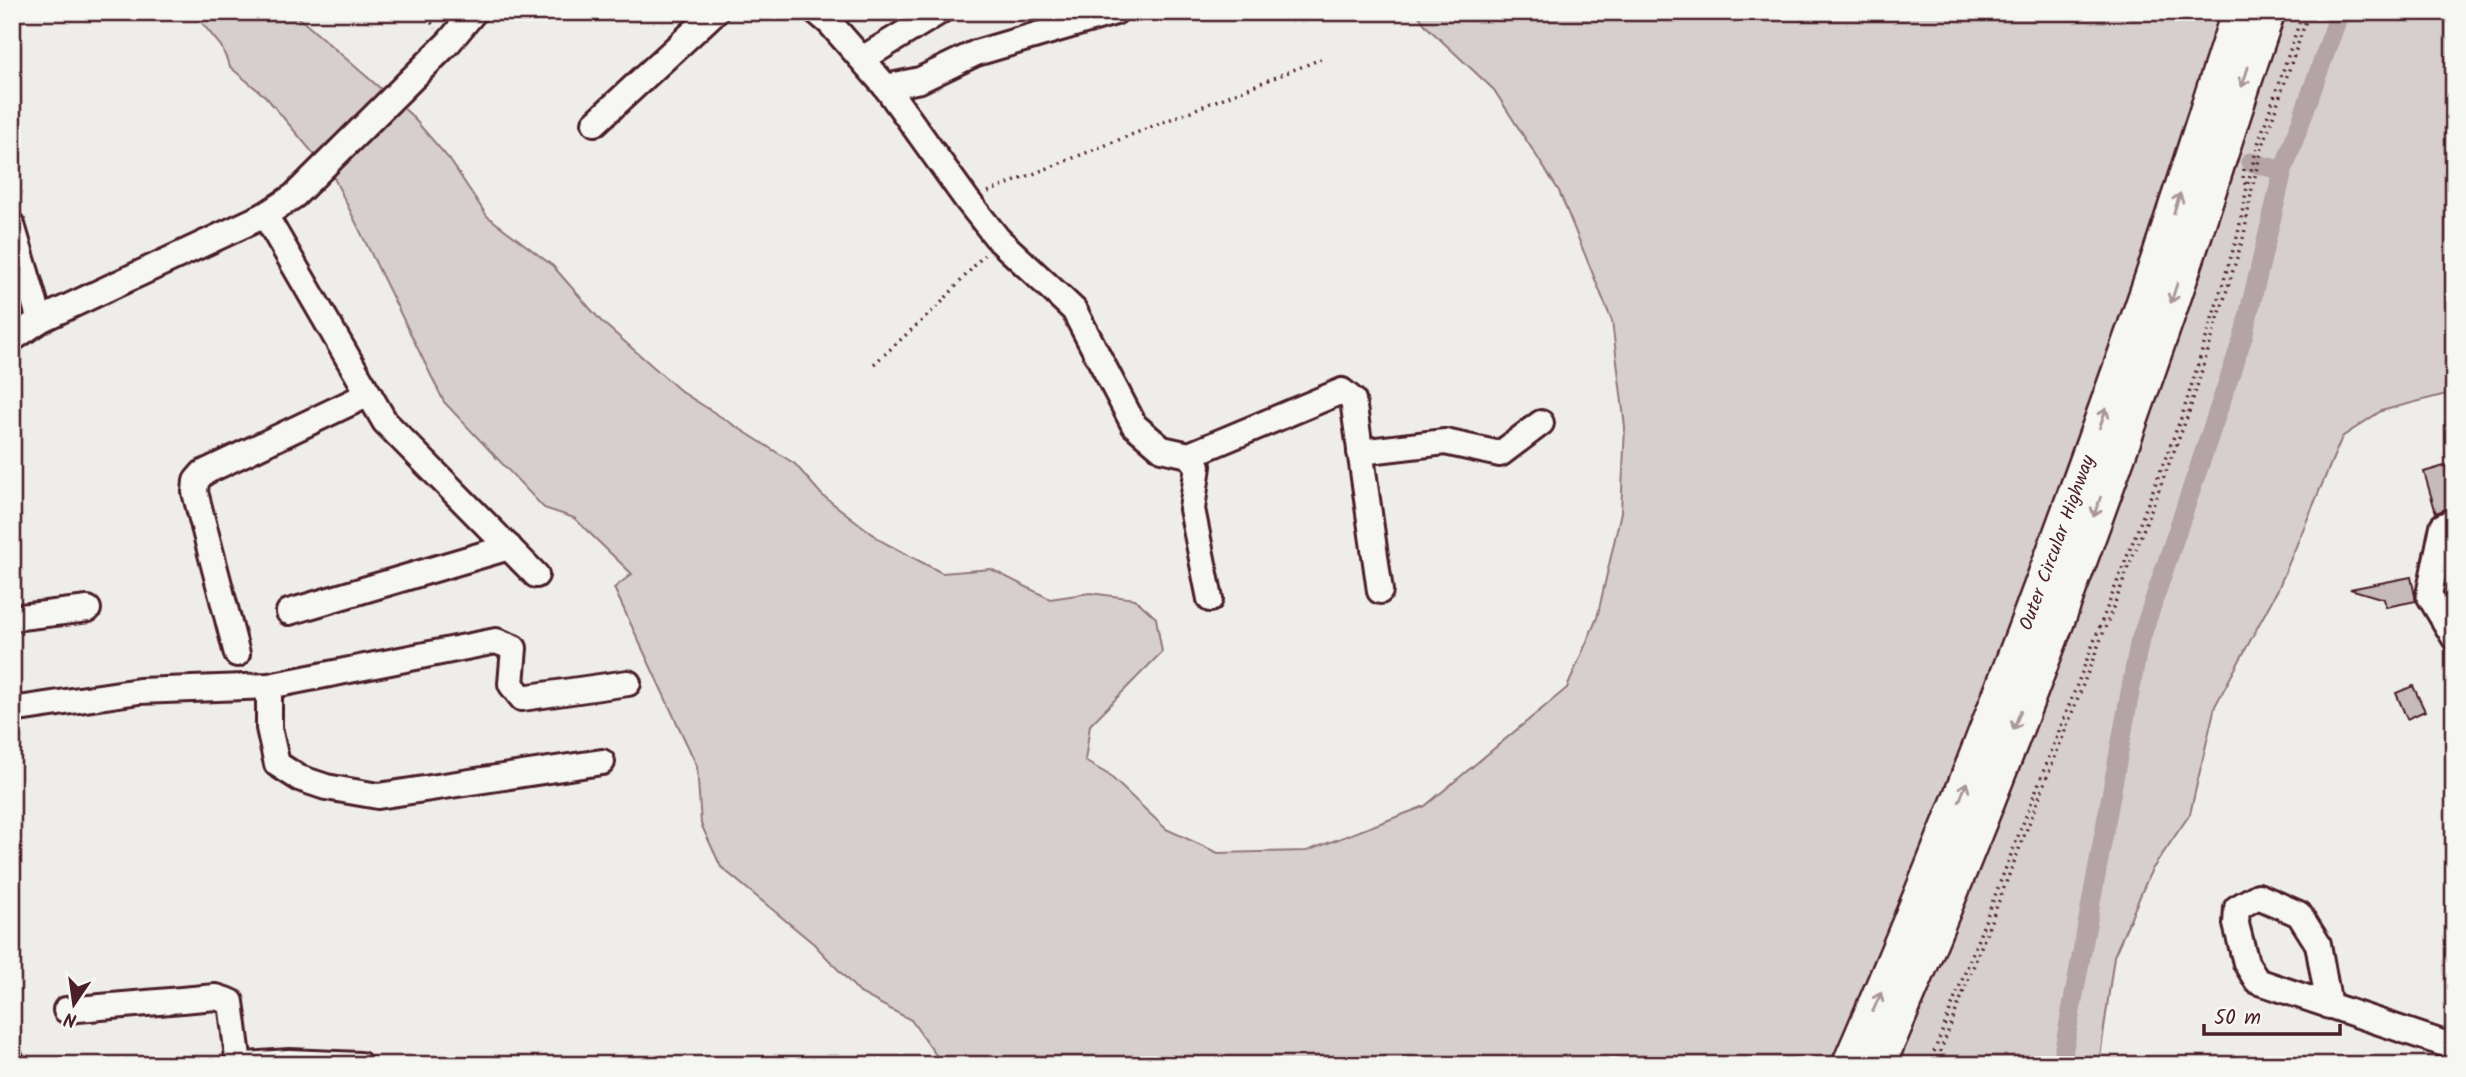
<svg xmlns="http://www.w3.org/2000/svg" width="2466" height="1077" viewBox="0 0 2466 1077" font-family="Kalam,sans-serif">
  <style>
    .green { fill: #d7cfce; stroke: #90777c; stroke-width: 2 }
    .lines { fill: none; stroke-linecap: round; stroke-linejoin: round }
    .canal { stroke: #b4a4a5; stroke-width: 19 }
    .building { fill: #c6babb; stroke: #4a1f2b; stroke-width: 2 }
    .minor-casing { stroke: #4a1f2b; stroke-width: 30 }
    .highway-casing { stroke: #4a1f2b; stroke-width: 40 }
    .path { stroke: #4a1f2b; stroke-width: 3.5; stroke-dasharray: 2 5; stroke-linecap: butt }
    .minor { stroke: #f6f6f2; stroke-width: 24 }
    .highway { stroke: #f6f6f2; stroke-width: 35 }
    .oneway { stroke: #a99598 }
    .labels { text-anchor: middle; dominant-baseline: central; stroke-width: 5; stroke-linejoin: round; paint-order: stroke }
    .street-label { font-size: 19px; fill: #4a1f2b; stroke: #f6f6f2 }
  </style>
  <rect width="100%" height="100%" fill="#efedea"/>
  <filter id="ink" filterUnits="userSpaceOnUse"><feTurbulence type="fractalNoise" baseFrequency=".0143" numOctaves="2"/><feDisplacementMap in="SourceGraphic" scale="14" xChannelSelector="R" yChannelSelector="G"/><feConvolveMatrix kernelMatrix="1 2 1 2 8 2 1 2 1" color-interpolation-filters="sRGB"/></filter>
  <g filter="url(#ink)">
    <polygon class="green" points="193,12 292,12 410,114 450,160 487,216 553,266 601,321 682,392 795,464 822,495 883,542 942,573 991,569 1050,599 1090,593 1135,599 1156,618 1162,652 1090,725 1085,761 1109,775 1166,829 1218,853 1307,851 1425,806 1567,688 1597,618 1621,512 1625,427 1612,321 1559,191 1494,90 1427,27 1416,12 2454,12 2454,392 2381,411 2342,437 2278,589 2215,706 2190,814 2151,871 2114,956 2099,1065 943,1065 911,1020 860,993 814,944 721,867 701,824 697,766 614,588 632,574 574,518 544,508 444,402 334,178 266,97 230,67 221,46"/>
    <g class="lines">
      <g class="canal">
        <polyline points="2250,162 2283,171"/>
        <polyline points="2061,1065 2139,644 2243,337 2283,171 2340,12"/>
      </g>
    </g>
    <g class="building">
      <polygon points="2454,463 2454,506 2436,513 2424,472"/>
      <polygon points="2411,577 2416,601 2386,607 2384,599 2350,589"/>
      <polygon points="2413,686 2425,711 2407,719 2396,693"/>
    </g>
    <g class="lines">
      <g class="minor-casing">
        <g id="minor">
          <polyline points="817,12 830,23 886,87 967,200 998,239 1074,310 1134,425 1162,449 1189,455 1198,466 1192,509 1210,599"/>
          <polyline points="862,59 939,12"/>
          <polyline points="886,87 920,80 976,53 1115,12"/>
          <polyline points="595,123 715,12"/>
          <polyline points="265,215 385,422 536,575"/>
          <polyline points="12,225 40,320"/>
          <polyline points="12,339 40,320 265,215 294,196 449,42 474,12"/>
          <polyline points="1360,452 1445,442 1500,454 1541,423"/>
          <polyline points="1189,455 1342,391 1353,400 1380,591"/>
          <polyline points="2454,521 2443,526 2429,595 2454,637"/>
          <polyline points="289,612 509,547"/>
          <polyline points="12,618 88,609"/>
          <polyline points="237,654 195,492 196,481 203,473 369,394"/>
          <polyline points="269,686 269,728 277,764 299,778 326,787 378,796 602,762"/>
          <polyline points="12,710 139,691 269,686 496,641 514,648 511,684 522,698 628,683"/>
          <polyline points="2329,1006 2318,944 2299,914 2258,896 2237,908 2236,924 2246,963 2257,981 2454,1047"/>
          <polyline points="66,1010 216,997 231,1002 239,1065"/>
          <polyline points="12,1062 14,1065"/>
          <polyline points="245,1065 289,1062 360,1065"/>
        </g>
      </g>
      <g class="highway-casing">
        <g id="highway">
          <path id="s1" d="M1850 1065C1957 820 2050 570 2139 318 2175 216 2206 114 2240 12"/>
          <path d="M1877 1065C1983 822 2077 573 2164 323 2200 220 2231 115 2267 12"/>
        </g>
      </g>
      <g class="path">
        <polyline points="422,12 436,28"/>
        <polyline points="2244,169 2243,180 2247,187"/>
        <polyline points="988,192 1321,59"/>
        <polyline points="874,364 941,303 984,255"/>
        <polyline points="1929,1065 2183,413 2238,234 2247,187 2257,147 2303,12"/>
        <polyline points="1935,1065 2188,415 2244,235 2252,188 2262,148 2309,12"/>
      </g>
      <use href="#minor" class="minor"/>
      <use href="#highway" class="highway"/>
    </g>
    <defs><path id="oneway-shaft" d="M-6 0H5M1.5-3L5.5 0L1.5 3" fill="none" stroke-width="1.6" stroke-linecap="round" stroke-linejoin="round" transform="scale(1.75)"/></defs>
    <g class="oneway">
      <use href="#oneway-shaft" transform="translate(2245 77) rotate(108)"/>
      <use href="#oneway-shaft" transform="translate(2177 203) rotate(-72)"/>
      <use href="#oneway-shaft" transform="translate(2174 293) rotate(108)"/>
      <use href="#oneway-shaft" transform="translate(2103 418) rotate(-70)"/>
      <use href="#oneway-shaft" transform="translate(2097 507) rotate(110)"/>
      <use href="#oneway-shaft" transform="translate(2017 720) rotate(111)"/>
      <use href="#oneway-shaft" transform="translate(1963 792) rotate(-69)"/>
      <use href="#oneway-shaft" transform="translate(1877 1002) rotate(-66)"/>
    </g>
  </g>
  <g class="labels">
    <g class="street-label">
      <text stroke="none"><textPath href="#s1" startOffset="562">Outer Circular Highway</textPath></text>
    </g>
  </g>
  <rect width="2466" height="1077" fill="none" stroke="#f6f6f2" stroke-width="42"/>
  <rect x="21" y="21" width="2424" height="1035" fill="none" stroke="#4a1f2b" stroke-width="2.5" filter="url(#ink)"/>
  <g transform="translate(74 1004) rotate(193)" stroke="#f6f6f2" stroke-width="5" paint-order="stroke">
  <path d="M0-5L12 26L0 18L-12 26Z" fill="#4a1f2b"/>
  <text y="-10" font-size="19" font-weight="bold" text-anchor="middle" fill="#4a1f2b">N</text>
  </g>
  <path d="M2204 1024v10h136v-10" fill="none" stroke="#4a1f2b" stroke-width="3.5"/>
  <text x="2214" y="1024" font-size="21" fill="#4a1f2b" stroke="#f6f6f2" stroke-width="5" paint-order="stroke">50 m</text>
</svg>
